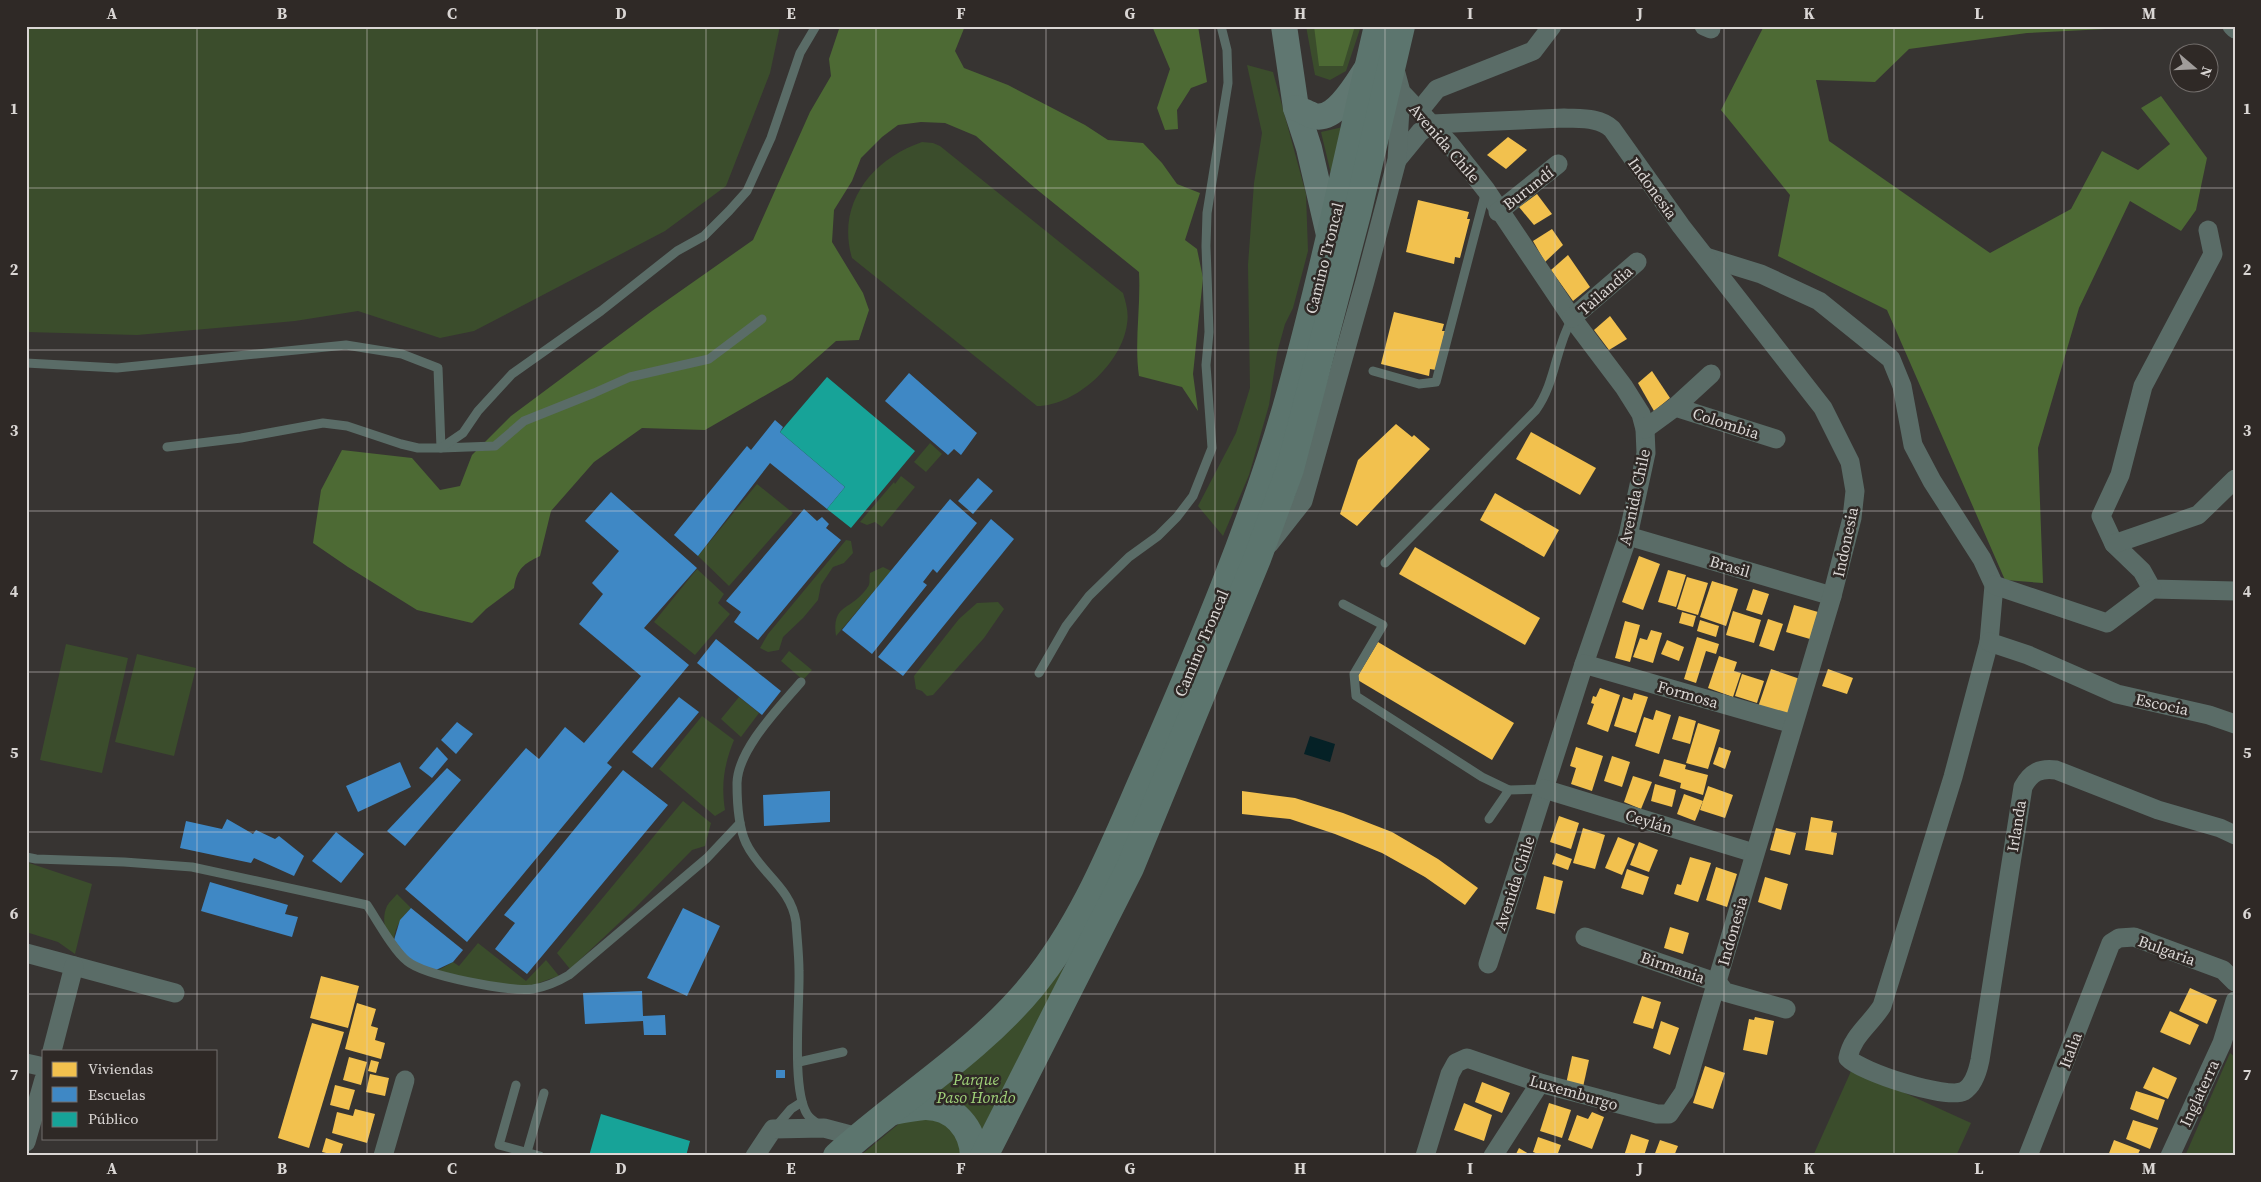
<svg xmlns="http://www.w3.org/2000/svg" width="2261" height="1182" viewBox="0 0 2261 1182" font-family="'Source Serif 4',serif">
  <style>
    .green { fill: #3b4d2c }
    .forest { fill: #4d6a34 }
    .water { fill: #052126 }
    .homes { fill: #f2c14e }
    .schools { fill: #3f88c5 }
    .public { fill: #17a398 }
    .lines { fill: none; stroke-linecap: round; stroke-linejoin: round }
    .lane { stroke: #5a6c67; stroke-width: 9 }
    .street { stroke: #5a6c67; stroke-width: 19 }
    .secondary { stroke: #607771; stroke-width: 26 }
    .primary { stroke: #5c756e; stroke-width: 28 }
    .grid { fill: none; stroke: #dad6d4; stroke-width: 1; stroke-opacity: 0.55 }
    .labels { text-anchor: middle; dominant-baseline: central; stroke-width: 5; stroke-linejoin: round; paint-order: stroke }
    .street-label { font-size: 16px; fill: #dad6d4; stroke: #2f2926 }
    .park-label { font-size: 16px; font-style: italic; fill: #a0d279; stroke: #2f2926 }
    .neatline { fill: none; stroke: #dad6d4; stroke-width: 2 }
    .grid-label { font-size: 16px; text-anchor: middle; font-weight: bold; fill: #dad6d4 }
  </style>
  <rect width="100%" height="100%" fill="#373432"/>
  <g class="green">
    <polygon points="26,26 780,26 770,73 726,186 665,231 474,331 440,338 358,311 295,321 137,335 26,332"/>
    <polygon points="1306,26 1361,26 1346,71 1330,80 1315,75"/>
    <polygon points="1247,65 1273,72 1306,194 1308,251 1293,308 1285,324 1277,353 1269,405 1249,475 1223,536 1198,506 1236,433 1250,388 1248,265 1254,183 1262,133"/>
    <polygon points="1343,127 1332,178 1321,132"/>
    <path d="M922 142 933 143 940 146 1123 293C1126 303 1129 313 1127 324 1122 363 1076 406 1037 406L852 258C836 204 872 159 922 142Z"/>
    <polygon points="930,443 942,454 926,472 914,462"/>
    <polygon points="901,476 915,487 882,527 875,522 867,525 860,522 894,482 895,484"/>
    <polygon points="757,484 793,513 729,586 698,556"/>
    <polygon points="846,540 851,541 853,553 844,563 833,567 821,585 818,600 803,618 783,637 779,650 768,652 760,648 768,634"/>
    <path d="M883 567 891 571 836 636C832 605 848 611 864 592 865 591 868 587 869 585 870 582 869 577 870 573Z"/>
    <polygon points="697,569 724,594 718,603 730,614 695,655 654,622"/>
    <polygon points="998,602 1004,609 984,638 933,695 927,696 922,691 916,689 914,676 959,619 977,603"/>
    <polygon points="66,644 128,658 102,773 40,760"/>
    <polygon points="789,651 812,670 803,680 781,661"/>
    <polygon points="137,654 196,668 174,756 115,742"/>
    <polygon points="739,697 759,713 741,737 721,719"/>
    <path d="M702 716 734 740C724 765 721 784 725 810L715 816 659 769Z"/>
    <polygon points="683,801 711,823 705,846 692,850 635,908 570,969 557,953"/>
    <polygon points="26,862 92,884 75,954 58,942 26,932"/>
    <path d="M397 894 411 908C403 916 395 926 394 939 394 953 418 970 431 971 439 971 446 966 453 962L459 966 478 943 526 981 546 960 559 976C539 982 529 989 508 990 486 990 425 976 408 964 392 952 378 925 387 906 389 902 394 898 397 894Z"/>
    <polygon points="1067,964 982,1130 925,1095 1008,1030"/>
    <polygon points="2230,1053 2235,1057 2235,1156 2185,1156"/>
    <polygon points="1852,1069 1971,1123 1956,1156 1813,1156"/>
    <polygon points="916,1118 938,1119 956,1130 961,1156 860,1156 901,1122"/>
  </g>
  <g class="forest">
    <path d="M840 26H965L955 51 964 68 1008 85 1085 125 1108 140 1143 143 1162 163 1177 184 1200 193 1185 240 1197 249 1203 278 1193 374 1198 411 1182 387 1139 376C1134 342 1141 307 1139 272L1035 188 976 136 945 123 921 122 898 125 882 137 861 158 852 181 834 210 832 242 863 293 869 310 859 340 836 341 792 380 705 430 642 428 594 462 551 511 540 556C524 564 517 568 514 588L486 609 472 623 417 610 348 567 313 543 321 490 342 450 412 458 440 490 460 486 472 455 511 416 652 311 753 240 810 112 831 76 829 59Z"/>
    <polygon points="1152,26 1198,26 1207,82 1191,88 1177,110 1178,129 1165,130 1157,108 1170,69"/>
    <polygon points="1314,26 1355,26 1343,66 1319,66"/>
    <polygon points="1764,26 2165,26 2027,33 1909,49 1875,82 1816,80 1829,141 1990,253 2071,209 2102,151 2138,170 2170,144 2141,108 2161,96 2207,158 2196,210 2181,231 2130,201 2079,308 2038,448 2043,583 2005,580 1887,310 1778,256 1790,195 1721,110"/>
  </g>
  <polygon class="water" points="1310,736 1335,744 1330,762 1304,754"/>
  <g class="homes">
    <polygon points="1508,137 1527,150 1506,169 1487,155"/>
    <polygon points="1537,194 1552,214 1534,225 1519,207"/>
    <polygon points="1418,200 1469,212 1467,219 1470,219 1460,258 1455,257 1454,264 1406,252"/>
    <polygon points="1552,229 1563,245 1545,262 1533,241"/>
    <polygon points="1568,255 1590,287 1573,301 1551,270"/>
    <polygon points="1394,312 1444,324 1442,331 1445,331 1436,370 1430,369 1429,376 1381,364"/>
    <polygon points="1610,316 1627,339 1609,350 1594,330"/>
    <polygon points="1652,371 1670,398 1654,411 1638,383"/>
    <polygon points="1396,424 1412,437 1414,435 1430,449 1357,526 1340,514 1358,460"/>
    <polygon points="1531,432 1596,468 1580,495 1516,459"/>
    <polygon points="1495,493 1559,530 1544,557 1480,520"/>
    <polygon points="1415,547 1540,618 1525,645 1399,574"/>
    <polygon points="1639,556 1660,564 1643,610 1622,602"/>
    <polygon points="1668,570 1686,575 1676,607 1658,602"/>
    <polygon points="1687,577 1708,583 1698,615 1677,609"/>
    <polygon points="1712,581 1738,589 1726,626 1700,617"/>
    <polygon points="1753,589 1769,594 1762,615 1746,610"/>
    <polygon points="1794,605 1818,612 1810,639 1786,632"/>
    <polygon points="1733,611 1761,620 1754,643 1726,635"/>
    <polygon points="1682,612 1696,616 1693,627 1679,623"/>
    <polygon points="1768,619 1783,624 1774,651 1759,646"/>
    <polygon points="1700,620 1719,626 1716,637 1697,631"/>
    <polygon points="1625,621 1640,625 1630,662 1615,658"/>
    <polygon points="1651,630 1662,633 1653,663 1633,657 1640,638 1647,640"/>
    <polygon points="1697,637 1719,644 1716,654 1706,651 1696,683 1684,679"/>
    <polygon points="1667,640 1684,647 1679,661 1661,654"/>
    <polygon points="1378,642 1514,723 1492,760 1356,679"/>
    <polygon points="1719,656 1737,662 1734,671 1741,673 1733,697 1708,688"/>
    <polygon points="1771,669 1800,679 1787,717 1758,707"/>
    <polygon points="1828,669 1853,678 1847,694 1822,686"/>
    <polygon points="1742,674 1764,681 1757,703 1735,696"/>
    <polygon points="1600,688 1620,695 1608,732 1587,724 1594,704 1591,703 1593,696 1596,697"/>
    <polygon points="1634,693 1648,697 1636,733 1614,726 1623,697 1632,700"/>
    <polygon points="1656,710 1671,715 1659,754 1635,746 1644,717 1653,720"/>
    <polygon points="1679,716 1696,721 1690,744 1672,739"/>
    <polygon points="1698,723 1720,730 1708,769 1686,763"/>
    <polygon points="1576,747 1603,756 1592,791 1571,784 1576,768 1570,766"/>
    <polygon points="1719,747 1731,751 1725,769 1713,764"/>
    <polygon points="1612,756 1630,762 1622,787 1604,781"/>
    <polygon points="1664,759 1686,765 1685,769 1708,775 1703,795 1680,788 1681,783 1659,776"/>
    <polygon points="1633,776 1652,782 1641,809 1624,802"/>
    <polygon points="1655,784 1676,790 1672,807 1651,801"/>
    <polygon points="1708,786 1733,795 1725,818 1700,810"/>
    <polygon points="1242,791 1295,798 1343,813 1392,832 1438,859 1478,888 1465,905 1425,877 1382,853 1335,834 1290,819 1242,814"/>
    <polygon points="1684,794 1703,801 1695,821 1677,814"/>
    <polygon points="1559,816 1579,823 1571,849 1550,842"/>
    <polygon points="1811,817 1833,821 1831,832 1837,833 1833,855 1805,850"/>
    <polygon points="1583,828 1605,835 1595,869 1573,863"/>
    <polygon points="1776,828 1796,833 1790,855 1770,850"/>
    <polygon points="1618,837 1635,844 1622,875 1605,868"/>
    <polygon points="1639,842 1658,850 1649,872 1630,865"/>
    <polygon points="1556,853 1572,859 1568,870 1552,864"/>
    <polygon points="1690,857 1711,863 1698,902 1674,894 1677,884 1681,885"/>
    <polygon points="1716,867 1737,874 1727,907 1706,900"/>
    <polygon points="1627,869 1649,877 1643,895 1621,888"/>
    <polygon points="1544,876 1563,881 1555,914 1536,909"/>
    <polygon points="1765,877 1788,884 1781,910 1758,902"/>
    <polygon points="1670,927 1689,933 1683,954 1664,948"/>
    <polygon points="321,976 359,986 348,1028 310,1018"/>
    <polygon points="2190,988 2217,1000 2207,1024 2179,1011"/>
    <polygon points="1642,996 1661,1002 1653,1029 1633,1023"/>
    <polygon points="357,1003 376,1009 371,1026 378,1028 375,1040 385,1043 381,1059 345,1049"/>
    <polygon points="2170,1011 2199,1025 2190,1045 2160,1032"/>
    <polygon points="1755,1017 1774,1021 1767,1055 1743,1050 1749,1019 1754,1020"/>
    <polygon points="1661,1021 1679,1028 1670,1055 1653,1048"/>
    <polygon points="312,1023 344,1032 309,1148 278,1138"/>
    <polygon points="1572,1056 1589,1060 1583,1087 1566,1084"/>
    <polygon points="349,1057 367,1062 361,1085 343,1080"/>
    <polygon points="371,1060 379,1062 376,1073 368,1071"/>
    <polygon points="1705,1066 1725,1073 1713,1109 1693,1103"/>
    <polygon points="2153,1067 2177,1078 2168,1099 2143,1088"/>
    <polygon points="370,1074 389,1078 385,1096 366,1092"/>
    <polygon points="1482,1082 1510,1093 1502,1113 1475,1102"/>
    <polygon points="335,1085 355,1090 349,1110 330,1105"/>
    <polygon points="2136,1091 2165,1100 2158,1120 2130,1109"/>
    <polygon points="1464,1103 1492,1115 1484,1141 1454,1130"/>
    <polygon points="1549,1103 1571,1110 1562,1138 1540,1131"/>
    <polygon points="355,1109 375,1114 367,1143 332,1133 337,1112 353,1116"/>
    <polygon points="1592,1112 1604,1117 1592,1149 1568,1140 1577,1115 1588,1119"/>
    <polygon points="2133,1120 2158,1128 2150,1149 2126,1139"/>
    <polygon points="1631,1134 1649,1140 1644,1156 1624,1156"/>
    <polygon points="1538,1137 1561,1145 1557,1156 1543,1156 1533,1152"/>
    <polygon points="326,1138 343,1144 339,1156 322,1152"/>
    <polygon points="1660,1140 1678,1146 1674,1156 1654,1156"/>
    <polygon points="2114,1140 2140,1150 2137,1156 2108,1156"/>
    <polygon points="1519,1148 1532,1156 1515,1156"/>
  </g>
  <g class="schools">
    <polygon points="909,373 977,433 961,455 954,449 948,455 885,401"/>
    <polygon points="775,420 783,427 780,432 845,487 827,509 770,463 698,556 674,535 747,446 751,450"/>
    <polygon points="978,478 993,491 973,514 958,501"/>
    <polygon points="611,492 697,568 644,628 689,665 607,763 612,767 467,942 405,889 526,748 539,759 565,727 584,743 641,676 579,624 603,594 592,583 619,551 585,521"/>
    <polygon points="950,499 977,523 937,573 933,569 923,582 927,585 872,654 842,630"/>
    <polygon points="804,509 817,521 822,517 829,524 826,528 841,540 758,640 734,622 741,612 726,601"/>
    <polygon points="991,519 1014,539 903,676 878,657"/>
    <polygon points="716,639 781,691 762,715 697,663"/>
    <polygon points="679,697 699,712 652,768 632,752"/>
    <polygon points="457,722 473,734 456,754 441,740"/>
    <polygon points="437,747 448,759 432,778 419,768"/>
    <polygon points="400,762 411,787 358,812 346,786"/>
    <polygon points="447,768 461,780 405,846 387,831"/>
    <polygon points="623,770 668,805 527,974 495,949 515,923 504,915"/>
    <polygon points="830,791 830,822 764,826 763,795"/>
    <polygon points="227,819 253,834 256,830 275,839 279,836 304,856 294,876 254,858 251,863 180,848 186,821 222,829"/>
    <polygon points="336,832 364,854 341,883 312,861"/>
    <polygon points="210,882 288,905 285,914 298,917 292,937 201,911"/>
    <polygon points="411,908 463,950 453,962 436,970 411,962 394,940 400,920"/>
    <polygon points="683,908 720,926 687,996 647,978"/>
    <polygon points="642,991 643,1016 665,1015 666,1035 644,1035 643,1021 585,1024 583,993"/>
    <rect x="776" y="1070" width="9" height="8"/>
  </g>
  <g class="public">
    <polygon points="827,377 915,451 851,528 827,509 845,487 780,432"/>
    <polygon points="601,1114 690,1141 686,1156 589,1156"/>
  </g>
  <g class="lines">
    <g class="lane">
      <polyline points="26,363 117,368 346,345 402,354 438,368 441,448 495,446 524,421 594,393 630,377 709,359 762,319"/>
      <polyline points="1373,371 1419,384 1436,382 1486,191"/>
      <polyline points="167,447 241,438 323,423 347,426 401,444 418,448 441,448 463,433 478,411 512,374 601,311 677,251 704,236 729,211 747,191 771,138 800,53 816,26"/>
      <path d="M1385 563 1536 410C1556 382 1555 348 1572 319"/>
      <polyline points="1343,604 1383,625 1354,674 1356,696 1482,777 1509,790"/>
      <polyline points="1039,673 1066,626 1089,596 1129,557 1158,536 1177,517 1193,496 1212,448 1206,365 1209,332 1206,246 1207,213 1228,83 1227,50 1221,26"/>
      <path d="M801 682C779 708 738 749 737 783 737 802 738 826 746 843 760 873 791 887 796 922 797 938 799 955 799 971 800 1004 791 1088 807 1114 810 1119 817 1123 821 1126"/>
      <polyline points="1489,819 1509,790 1544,789"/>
      <path d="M26 857 36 859 124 862 192 867 367 905C377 920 394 951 407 961 425 976 510 992 533 989 545 987 559 981 569 975L707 858 740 823"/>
      <polyline points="799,1062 843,1052"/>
      <polyline points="516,1085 499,1145 540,1156"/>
      <polyline points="774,1129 791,1109 802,1102"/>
      <polyline points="527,1152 544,1093"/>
    </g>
    <g class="street">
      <polyline points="1704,26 1711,29"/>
      <polyline points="2232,26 2235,29"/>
      <polyline points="1394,66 1401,92 1449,143 1486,190 1572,318 1624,387 1641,414 1645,429 1646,453 1628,536 1584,664 1488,964"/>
      <polyline points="1420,110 1437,89 1533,51 1552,26"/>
      <polyline points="1397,160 1420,132 1432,124"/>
      <polyline points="1498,212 1558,164"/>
      <polyline points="2208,230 2213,254 2143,386 2120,475 2101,516 2114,544 2142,571 2152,589 2235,591"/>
      <path d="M1706 257 1761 274 1819 301 1891 359 1902 386 1913 445 1932 481 1982 559 1994 585 1989 642 1953 777 1882 1006C1871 1024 1852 1036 1848 1058 1861 1072 1947 1100 1964 1091 1974 1085 1978 1070 1980 1060L2023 787C2031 772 2040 768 2056 770L2158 810 2220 828 2235 835"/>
      <polyline points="1572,318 1637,262"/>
      <polyline points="1675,407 1776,439"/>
      <polyline points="1645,429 1675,407 1711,374"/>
      <polyline points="1628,536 1832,596"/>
      <polyline points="1269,544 1303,501 1365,281 1397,160 1401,92"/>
      <polyline points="2114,544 2198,515 2235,479"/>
      <polyline points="1994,585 2107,623 2152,589"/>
      <polyline points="1989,642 2028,655 2117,694 2209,715 2235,724"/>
      <polyline points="1584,664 1793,724"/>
      <polyline points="1544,789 1754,853"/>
      <polyline points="1585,937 1718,983 1725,992 1786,1009"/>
      <polyline points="26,953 175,993"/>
      <polyline points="52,1051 74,966"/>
      <polyline points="26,1063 44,1067"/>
      <polyline points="26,1142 44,1079"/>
      <polyline points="383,1156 405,1080"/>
      <polyline points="755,1156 773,1129 824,1128 858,1137"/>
      <path d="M1425 1156 1450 1074 1456 1063 1467 1058 1540 1083 1657 1114H1669L1684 1092 1832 596 1852 518 1855 491 1850 462 1823 408 1681 226 1612 129C1599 117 1581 119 1564 118L1432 124"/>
      <polyline points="1493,1156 1540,1083"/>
      <polyline points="2028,1156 2111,943 2119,938 2134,937 2223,970 2235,982"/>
      <polyline points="2170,1156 2222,1043 2235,1001"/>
    </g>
    <g class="secondary">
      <polyline points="1284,26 1296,108 1309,148 1330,239"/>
      <path d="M1296 108C1302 110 1308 114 1314 116 1337 122 1358 81 1369 65"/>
    </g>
    <g class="primary">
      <path d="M893 1111C903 1109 914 1107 924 1106 954 1105 973 1129 974 1156"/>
      <path d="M837 1156C901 1098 977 1053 1032 986 1087 919 1117 837 1152 759 1202 644 1251 529 1286 409 1322 283 1348 154 1378 26"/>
      <polyline points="984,1156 1130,868 1257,559 1290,469 1357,214 1401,26"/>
    </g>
  </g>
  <path class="grid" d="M197 26V1051M367 26V1156M537 26V1156M706 26V1156M876 26V1156M1046 26V1156M1215 26V1156M1385 26V1156M1555 26V1156M1724 26V1156M1894 26V1156M2064 26V1156M26 188H2235M26 350H2235M26 511H2235M26 672H2235M26 832H2235M26 994H2235M197 1138V1156"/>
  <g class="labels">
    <g class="street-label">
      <text transform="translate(1445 143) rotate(49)">Avenida Chile</text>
      <text transform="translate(1528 188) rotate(-38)">Burundí</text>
      <text transform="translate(1653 188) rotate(54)">Indonesia</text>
      <text transform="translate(1324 258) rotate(-76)">Camino Troncal</text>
      <text transform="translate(1605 290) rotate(-41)">Tailandia</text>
      <text transform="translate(1726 423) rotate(18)">Colombia</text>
      <text transform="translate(1634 497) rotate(-78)">Avenida Chile</text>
      <text transform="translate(1845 542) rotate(-78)">Indonesia</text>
      <text transform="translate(1730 566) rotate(16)">Brasil</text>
      <text transform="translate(1201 643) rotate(-67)">Camino Troncal</text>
      <text transform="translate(1688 694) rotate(16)">Formosa</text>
      <text transform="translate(2162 704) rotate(12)">Escocia</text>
      <text transform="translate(1649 821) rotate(17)">Ceylán</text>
      <text transform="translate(2016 826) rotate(-81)">Irlanda</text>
      <text transform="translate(1514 883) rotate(-72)">Avenida Chile</text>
      <text transform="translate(1732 931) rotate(-74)">Indonesia</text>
      <text transform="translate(2167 950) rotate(20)">Bulgaria</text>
      <text transform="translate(1673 967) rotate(19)">Birmania</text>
      <text transform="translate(2070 1050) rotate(-69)">Italia</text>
      <text transform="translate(1574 1092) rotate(16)">Luxemburgo</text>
      <text transform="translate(2199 1093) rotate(-65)">Inglaterra</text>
    </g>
    <g class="park-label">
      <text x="976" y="1079">Parque<tspan x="976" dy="18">Paso Hondo</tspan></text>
    </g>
  </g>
  <rect width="2261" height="1182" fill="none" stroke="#2f2926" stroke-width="55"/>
  <rect x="42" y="1050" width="175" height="90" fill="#2f2926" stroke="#736e6c"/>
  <rect x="52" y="1062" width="25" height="15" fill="#f2c14e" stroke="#736e6c"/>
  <text x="88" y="1074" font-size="15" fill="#dad6d4">Viviendas</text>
  <rect x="52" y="1087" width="25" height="15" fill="#3f88c5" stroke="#736e6c"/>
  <text x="88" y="1100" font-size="15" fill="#dad6d4">Escuelas</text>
  <rect x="52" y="1112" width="25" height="15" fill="#17a398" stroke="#736e6c"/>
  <text x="88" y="1124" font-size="15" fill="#dad6d4">Público</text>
  <g transform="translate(2194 68) rotate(109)"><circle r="24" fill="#2f2926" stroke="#736e6c"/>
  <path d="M0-4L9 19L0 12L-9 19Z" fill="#a19d9b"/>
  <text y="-8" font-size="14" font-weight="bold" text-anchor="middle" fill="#dad6d4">N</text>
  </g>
  <rect x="28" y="28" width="2206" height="1126" class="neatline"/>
  <g class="grid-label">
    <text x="112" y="19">A</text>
    <text x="282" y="19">B</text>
    <text x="452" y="19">C</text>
    <text x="621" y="19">D</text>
    <text x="791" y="19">E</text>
    <text x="961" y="19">F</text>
    <text x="1130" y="19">G</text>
    <text x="1300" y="19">H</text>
    <text x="1470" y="19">I</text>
    <text x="1640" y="19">J</text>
    <text x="1809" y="19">K</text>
    <text x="1979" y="19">L</text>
    <text x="2149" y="19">M</text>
    <text x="14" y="114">1</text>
    <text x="2247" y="114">1</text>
    <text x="14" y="275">2</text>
    <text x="2247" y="275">2</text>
    <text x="14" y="436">3</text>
    <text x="2247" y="436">3</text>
    <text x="14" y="597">4</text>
    <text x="2247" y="597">4</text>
    <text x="14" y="758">5</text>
    <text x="2247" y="758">5</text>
    <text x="14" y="919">6</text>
    <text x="2247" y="919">6</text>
    <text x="14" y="1080">7</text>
    <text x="2247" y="1080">7</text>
    <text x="112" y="1174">A</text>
    <text x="282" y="1174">B</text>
    <text x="452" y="1174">C</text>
    <text x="621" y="1174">D</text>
    <text x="791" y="1174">E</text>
    <text x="961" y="1174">F</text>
    <text x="1130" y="1174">G</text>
    <text x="1300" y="1174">H</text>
    <text x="1470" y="1174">I</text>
    <text x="1640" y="1174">J</text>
    <text x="1809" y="1174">K</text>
    <text x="1979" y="1174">L</text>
    <text x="2149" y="1174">M</text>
  </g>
</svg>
